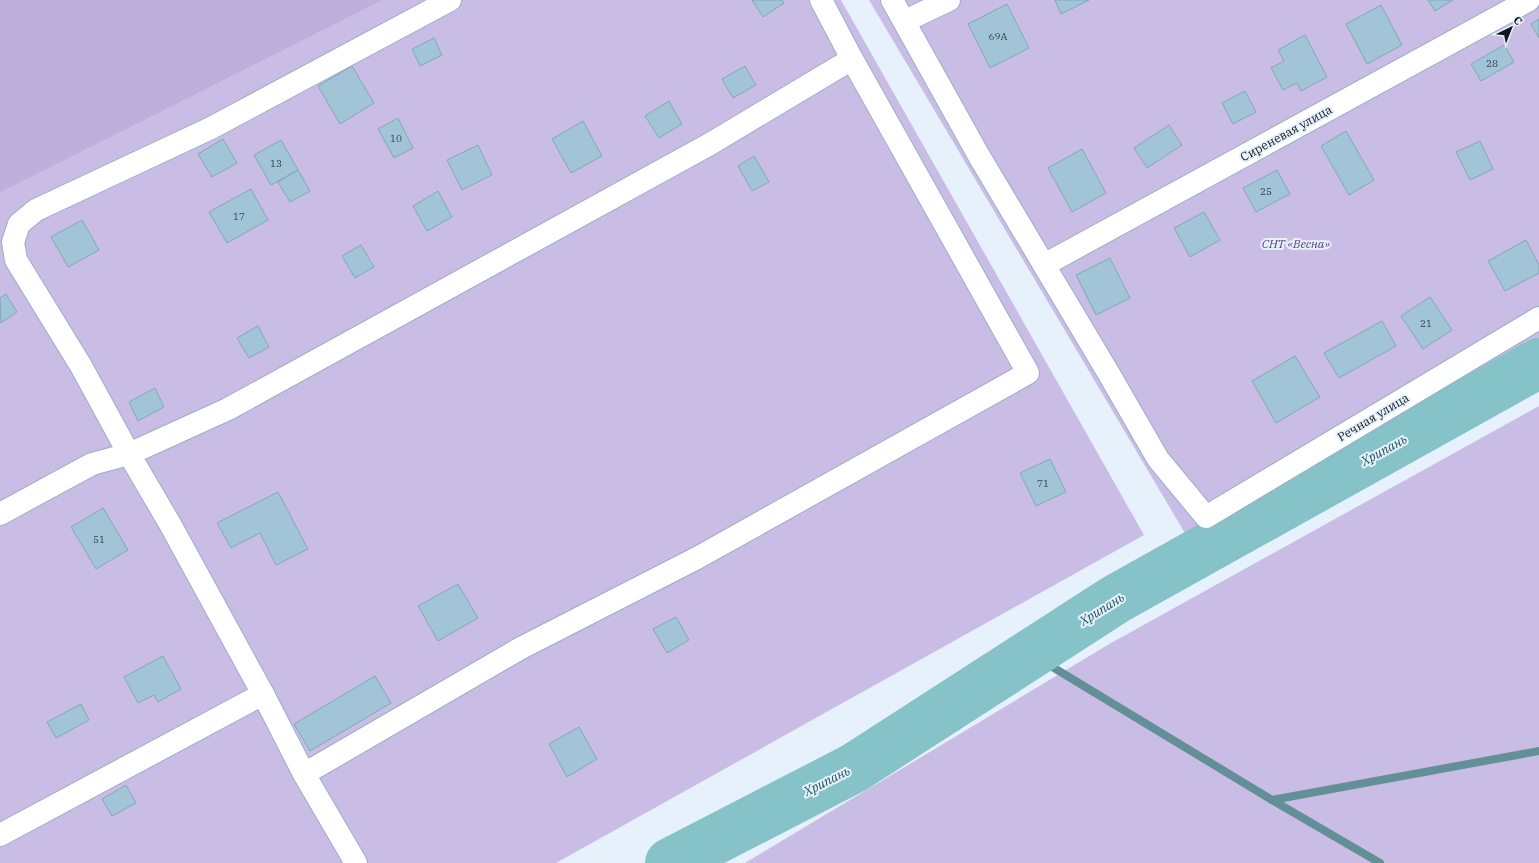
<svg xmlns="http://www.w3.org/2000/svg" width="1539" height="863" viewBox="0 0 1539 863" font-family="'IBM Plex Serif',serif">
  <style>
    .green { fill: #c9bde5 }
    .forest { fill: #beb0dc }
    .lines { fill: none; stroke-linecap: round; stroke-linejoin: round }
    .stream { stroke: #629096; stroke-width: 8 }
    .river { stroke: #86c3c8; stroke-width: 50 }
    .building { fill: #a1c5d6; stroke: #83a7b7 }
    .minor-casing { stroke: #98afc9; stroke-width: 24 }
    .minor { stroke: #fff; stroke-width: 22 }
    .labels { text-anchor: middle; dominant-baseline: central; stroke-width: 4; stroke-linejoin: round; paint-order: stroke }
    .number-label { font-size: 10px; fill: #34434e }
    .street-label { font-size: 12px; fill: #0f1821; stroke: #e7f1fc }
    .park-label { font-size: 12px; font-style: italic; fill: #57437b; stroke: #e7f1fc }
    .water-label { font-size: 13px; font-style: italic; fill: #1d5357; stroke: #e7f1fc }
  </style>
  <rect width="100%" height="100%" fill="#e7f1fc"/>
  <g class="green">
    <polygon points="384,0 841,0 1144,535 556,863 0,863 0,193"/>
    <polygon points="869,0 1539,0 1539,389 1208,572"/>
    <polygon points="1539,406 1539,863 745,863 1111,643"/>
  </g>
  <polygon class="forest" points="0,0 384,0 0,193"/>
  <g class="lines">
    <g class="stream">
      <polyline points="1031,654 1272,800 1380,863"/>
      <polyline points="1272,800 1539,751"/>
    </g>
    <polyline class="river" points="670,863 854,768 1116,599 1539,363"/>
  </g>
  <g class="building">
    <polygon points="752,0 782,0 784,3 763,17"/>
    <polygon points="1055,0 1089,0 1061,14"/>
    <polygon points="1428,0 1453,0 1435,11"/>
    <polygon points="1007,4 1029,48 990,68 968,24"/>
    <polygon points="1381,5 1402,45 1367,64 1346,24"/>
    <polygon points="1539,19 1539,38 1531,24"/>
    <polygon points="1305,35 1327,77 1301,91 1297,83 1283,90 1271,68 1284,61 1278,50"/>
    <polygon points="434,38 442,55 420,66 412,49"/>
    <polygon points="1504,45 1514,62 1481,81 1471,64"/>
    <polygon points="352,66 374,103 340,124 318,86"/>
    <polygon points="745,66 756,85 733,98 722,79"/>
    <polygon points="1245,91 1256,112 1233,124 1222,103"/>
    <polygon points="669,101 682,124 659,138 645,116"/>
    <polygon points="398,118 413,148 394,158 378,129"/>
    <polygon points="583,121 602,156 571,173 552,139"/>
    <polygon points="1169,125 1182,145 1147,168 1134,148"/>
    <polygon points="1346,131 1374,180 1349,195 1321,146"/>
    <polygon points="223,139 237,163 212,177 198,154"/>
    <polygon points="281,140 298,170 271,185 254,155"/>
    <polygon points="1480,141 1493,169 1470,180 1456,152"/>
    <polygon points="478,145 492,175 462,190 447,160"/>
    <polygon points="1082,149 1106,193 1072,212 1048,168"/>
    <polygon points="754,156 769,182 752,191 738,166"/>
    <polygon points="298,170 310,191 290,202 278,182"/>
    <polygon points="1277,170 1290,194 1256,212 1243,188"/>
    <polygon points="251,189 268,220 227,243 209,212"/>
    <polygon points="438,191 452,217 427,231 413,206"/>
    <polygon points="1204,212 1220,240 1190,257 1174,228"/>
    <polygon points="82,220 99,250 68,267 51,237"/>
    <polygon points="1526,240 1539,265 1539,273 1505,291 1488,261"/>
    <polygon points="361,245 374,267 355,278 342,256"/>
    <polygon points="1110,258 1130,298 1096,315 1076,275"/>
    <polygon points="6,294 17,312 1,323 0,298"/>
    <polygon points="1430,297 1452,330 1423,349 1401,316"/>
    <polygon points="1382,321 1396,346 1339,378 1324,353"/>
    <polygon points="258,326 269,347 249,358 237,338"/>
    <polygon points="1295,356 1320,397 1276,423 1252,381"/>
    <polygon points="155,388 164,407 138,421 129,402"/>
    <polygon points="1050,459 1066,492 1036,506 1020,473"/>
    <polygon points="278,492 308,549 276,565 260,533 231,548 217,523"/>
    <polygon points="103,508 128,550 96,569 71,527"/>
    <polygon points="458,584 478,618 438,641 418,606"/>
    <polygon points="676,617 689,640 667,653 653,629"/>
    <polygon points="163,656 181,689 158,702 154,695 138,703 124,677"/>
    <polygon points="375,676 391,703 310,751 294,724"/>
    <polygon points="81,704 89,720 56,738 47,722"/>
    <polygon points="579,727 597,759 567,777 549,744"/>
    <polygon points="126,785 136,803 112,816 102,799"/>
  </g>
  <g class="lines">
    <g class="minor-casing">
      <g id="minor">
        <polyline points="892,0 979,156 1109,374 1158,459 1206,517 1539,318"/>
        <polyline points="905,21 949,0"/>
        <polyline points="1044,265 1529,0"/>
        <polyline points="0,514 92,464 129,454 81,366 16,260 13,242 19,224 36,210 211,128 450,0"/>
        <polyline points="304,774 521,648 697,558 1028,373 852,59 821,0"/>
        <polyline points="0,835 263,694"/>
        <polyline points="356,863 304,774 263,694 170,524 129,454 228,409 710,144 852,59"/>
      </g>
    </g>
    <use href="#minor" class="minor"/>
  </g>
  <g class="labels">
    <g class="number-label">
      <text x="998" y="36">69А</text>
      <text x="1492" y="63">28</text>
      <text x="396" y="138">10</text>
      <text x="276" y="163">13</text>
      <text x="1266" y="191">25</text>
      <text x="239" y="216">17</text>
      <text x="1426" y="323">21</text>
      <text x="1043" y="483">71</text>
      <text x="99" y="539">51</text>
    </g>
    <g class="street-label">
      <text transform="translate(1286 133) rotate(-29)">Сиреневая улица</text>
      <text transform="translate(1373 417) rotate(-31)">Речная улица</text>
    </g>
    <g class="park-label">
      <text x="1296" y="243">СНТ «Весна»</text>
    </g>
    <g class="water-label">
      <text transform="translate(1384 450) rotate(-29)">Хрипань</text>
      <text transform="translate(1102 609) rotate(-32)">Хрипань</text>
      <text transform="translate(827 781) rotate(-27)">Хрипань</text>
    </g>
  </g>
  <g transform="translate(1511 28) rotate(43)" stroke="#e7f1fc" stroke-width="3" paint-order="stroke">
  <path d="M0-3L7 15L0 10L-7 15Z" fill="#0f1821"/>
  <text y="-6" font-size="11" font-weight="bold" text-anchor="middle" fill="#0f1821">С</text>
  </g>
</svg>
